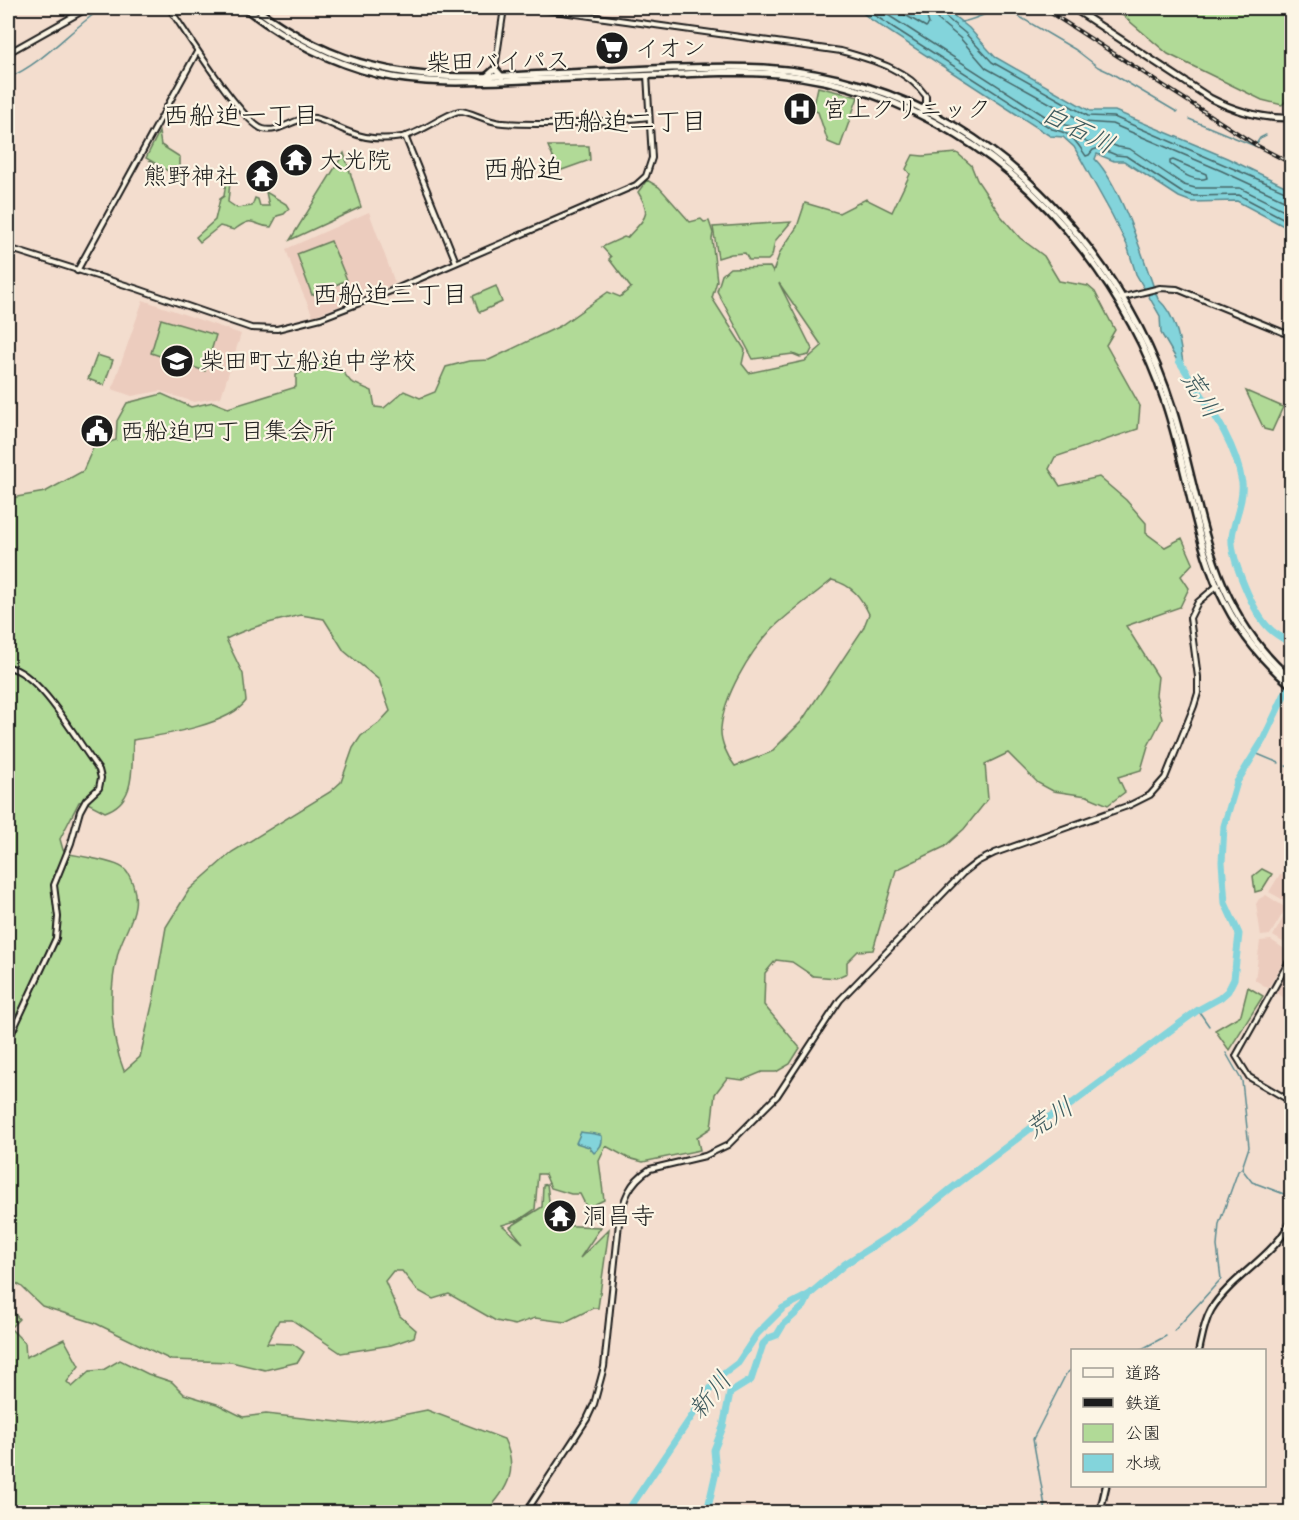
<svg xmlns="http://www.w3.org/2000/svg" width="1299" height="1520" viewBox="0 0 1299 1520" font-family="Caveat,'Klee One',sans-serif">
  <style>
    .built { fill: #ecccbe }
    .green { fill: #b1da97; stroke: #667b5a; stroke-width: 1.5; fill-rule: evenodd }
    .water { fill: #83d4db; stroke: #5a8a8f; stroke-width: 1.5 }
    .lines { fill: none; stroke-linecap: round; stroke-linejoin: round }
    .shore { stroke: #456668; stroke-width: 1.5 }
    .stream { stroke: #5a8a8f; stroke-width: 1.5 }
    .river { stroke: #83d4db; stroke-width: 7 }
    .minor-casing { stroke: #1c1c1c; stroke-width: 8 }
    .major-casing { stroke: #1c1c1c; stroke-width: 9 }
    .highway-casing { stroke: #1c1c1c; stroke-width: 10 }
    .minor { stroke: #fcf5e5; stroke-width: 4 }
    .major { stroke: #fcf5e5; stroke-width: 4.5 }
    .highway { stroke: #fcf5e5; stroke-width: 5 }
    .rail-casing { stroke: #1c1c1c; stroke-width: 4 }
    .rail { stroke: #fcf5e5; stroke-width: 1.5; stroke-dasharray: 4.5; stroke-linecap: butt }
    .labels { text-anchor: middle; dominant-baseline: central; stroke-width: 4.5; stroke-linejoin: round; paint-order: stroke }
    .poi-label { font-size: 24px; fill: #1c1c1c; stroke: #fcf5e5; text-anchor: start }
    .street-label { font-size: 24px; fill: #1c1c1c; stroke: #fcf5e5 }
    .neighbourhood-label { font-size: 26px; fill: #1c1c1c; stroke: #fcf5e5 }
    .water-label { font-size: 26px; font-style: italic; fill: #405c5f; stroke: #fcf5e5 }
    .quarter-label { font-size: 27px; fill: #1c1c1c; stroke: #fcf5e5 }
  </style>
  <rect width="100%" height="100%" fill="#f3ddce"/>
  <filter id="ink" filterUnits="userSpaceOnUse"><feTurbulence type="fractalNoise" baseFrequency=".0167" numOctaves="2"/><feDisplacementMap in="SourceGraphic" scale="12" xChannelSelector="R" yChannelSelector="G"/><feConvolveMatrix kernelMatrix="1 2 1 2 8 2 1 2 1" color-interpolation-filters="sRGB"/></filter>
  <g filter="url(#ink)">
    <g class="built">
      <polygon points="369,212 395,283 313,316 295,276 286,249"/>
      <polygon points="143,300 241,334 221,397 194,402 160,391 132,396 112,389"/>
      <polygon points="1280,874 1291,881 1291,898 1289,903 1269,892"/>
      <polygon points="1266,895 1286,908 1270,935 1261,936 1256,904 1259,899"/>
      <polygon points="1291,904 1291,947 1273,936"/>
      <polygon points="1271,940 1289,952 1268,988 1255,980 1260,941"/>
      <polygon points="1291,962 1292,1002 1291,1002 1275,992"/>
    </g>
    <g class="green">
      <polygon points="1114,8 1291,8 1291,96 1282,105 1262,100 1168,54"/>
      <polygon points="818,87 858,97 840,147 828,142 818,112 813,110"/>
      <polygon points="159,132 161,145 180,157 180,167 187,178 183,180 146,158"/>
      <polygon points="548,146 589,146 590,160 559,171"/>
      <polygon points="344,153 361,207 290,240"/>
      <path d="M957 153 971 165 977 180 1001 216 1020 238 1044 256 1059 281 1088 286 1095 292 1115 330 1106 345 1140 406 1138 429 1055 457 1049 469 1060 486 1099 477 1126 500 1146 523V533L1165 547 1182 538 1193 563 1181 576 1189 588 1180 607 1126 626 1158 677 1156 695 1162 719 1148 746 1141 770 1118 777 1125 792 1108 805 1087 796 1053 791 1038 783 1008 753 985 764 988 799 964 829 944 847 896 870 873 950 858 951 847 962V973L836 978 813 976 792 962 776 960 765 973 764 1005 800 1048 790 1064 776 1072H762L743 1080 727 1078 715 1094 711 1128 697 1137 700 1150 643 1162 628 1158 606 1146 599 1161 604 1200 587 1208 580 1194H571L551 1188 545 1174H538L535 1209 519 1220 502 1225 523 1243 510 1227 542 1207 543 1185 547 1184 552 1225 601 1227 580 1258 609 1229 598 1308H593L565 1322 535 1318 515 1325 496 1321 449 1294 433 1299 417 1290 402 1271H393L385 1281 400 1316 416 1330 414 1337 391 1345 341 1353 292 1320H279L267 1343 293 1344 304 1352 298 1362 265 1370 231 1362 171 1360 95 1323 42 1306 21 1286 8 1279V497L11 498 45 492 83 471 93 448 116 440 117 421 127 403 162 394 191 407 213 402 228 408 296 387V375L330 356 351 382 372 391 375 407 384 408 404 391 420 398 435 392 446 367 469 361 489 360 560 326 608 292 620 297 631 288 609 259 611 257 602 247 624 237 627 238C644 219 653 216 638 192L647 180 659 187 690 222 701 219 704 222 709 221 713 233 712 239 717 281 712 298 745 350 742 364 749 373 805 361 822 346 779 283 812 349 809 355 800 357 793 354 753 359 717 291 722 275 730 268 770 267 773 272 780 252 797 227 805 203 839 213 866 199 892 212 910 174 906 169 913 155 923 156ZM832 580C852 585 861 597 869 614L863 629 801 722 771 752 735 766C727 756 720 741 721 728 724 695 749 654 771 630 789 612 813 596 832 580ZM301 615 324 619 344 651 379 680 390 711 379 723 361 736 353 748 341 782 330 792 232 852 189 890 166 927 153 1001 140 1057 124 1071C110 1035 108 991 118 953 122 937 133 922 135 906 137 894 132 875 123 868 115 862 81 856 69 854L63 850 60 839 79 802 84 801 105 812C137 801 131 768 133 740 163 735 229 725 246 701L243 674 226 639C249 627 275 621 301 615Z"/>
      <path d="M226 182H230L228 202 237 208 252 206 255 198 258 199 260 206H269L266 192 286 204 289 209 284 214 277 216 271 227C251 226 255 214 234 230L220 226 200 242 196 237 215 220 220 199 224 196Z"/>
      <polygon points="791,222 775,241 772,256 768,260 749,260 745,253 731,254 718,258 713,227"/>
      <polygon points="331,241 347,280 312,295 297,254"/>
      <polygon points="496,286 502,302 480,312 478,310 473,296"/>
      <polygon points="161,319 216,335 205,371 151,353"/>
      <polygon points="97,355 113,360 104,385 88,379"/>
      <polygon points="1246,391 1283,407 1272,431 1264,429"/>
      <polygon points="1262,869 1272,874 1262,890 1255,892 1253,876"/>
      <polygon points="1248,987 1263,996 1229,1050 1215,1030 1241,1015"/>
      <path d="M8 1305 19 1319 10 1328 25 1343 26 1357 64 1339 79 1366 67 1382 72 1387 90 1371 103 1370 120 1360 148 1374 172 1382 184 1394 217 1404 243 1417 266 1414 357 1424 427 1410 504 1439C519 1470 508 1489 486 1512H8Z"/>
    </g>
    <g class="water">
      <path d="M857 8H944L969 28 995 57 1090 111H1115L1227 158 1291 189V230L1237 201 1192 202 1179 197 1124 161H1114L1097 154 1095 159C1122 187 1144 261 1158 299 1178 317 1181 346 1184 372L1161 333 1160 316 1136 274 1127 245 1112 215 1074 147 1063 137 1050 136 870 19Z"/>
      <path d="M581 1132C585 1133 599 1134 602 1136 603 1144 600 1148 594 1153L589 1147 576 1143Z"/>
    </g>
    <g class="lines">
      <g class="shore">
        <path d="M866 8 874 15 1052 129C1072 133 1075 140 1086 156L1089 155 1093 150 1099 148 1116 155 1126 156 1181 192 1194 196 1239 195 1292 223"/>
        <polyline points="877,8 1054,122 1070,126 1087,143 1103,141 1118,147 1130,149 1184,185 1195,188 1240,188 1292,214"/>
        <polyline points="893,8 926,27 929,24 924,8"/>
        <polyline points="933,8 937,19 960,38 986,68 1084,122 1112,124 1222,171 1284,200 1292,201"/>
        <polyline points="941,8 942,14 965,33 992,62 1088,116 1114,117 1292,194"/>
        <path d="M1173 160 1206 174 1207 178C1193 183 1181 172 1170 164V161Z"/>
      </g>
      <g class="stream">
        <path d="M960 22C976 21 993 7 1008 10L1076 50 1098 67 1111 73 1177 112"/>
        <path d="M8 78C43 63 67 33 98 11"/>
        <polyline points="1189,119 1255,146 1260,138 1266,135"/>
        <polyline points="1255,753 1279,763"/>
        <polyline points="1286,766 1292,768"/>
        <polyline points="1198,1010 1209,1026"/>
        <polyline points="1242,1169 1252,1182 1292,1197"/>
        <polyline points="1174,1331 1221,1279 1217,1246 1219,1224 1238,1171 1242,1168 1249,1147 1242,1081 1226,1053"/>
        <polyline points="1140,1350 1166,1336"/>
        <polyline points="1046,1512 1033,1439 1066,1374 1072,1369"/>
      </g>
      <g class="river">
        <path d="M1179 361C1203 399 1235 437 1242 483 1244 501 1234 519 1232 537 1230 557 1254 615 1270 629 1276 635 1285 639 1292 645"/>
        <polyline points="627,1512 717,1379 738,1363 757,1334 783,1308 810,1294"/>
        <polyline points="707,1512 716,1472 714,1450 723,1427 730,1393 751,1380 763,1344 769,1338 777,1335 783,1325 804,1306 810,1294 845,1264 909,1223 952,1188 1035,1125 1070,1105 1198,1010 1220,998 1228,991 1234,979 1239,934 1225,903 1222,862 1224,826 1237,782 1263,740 1292,679"/>
      </g>
      <g class="minor-casing">
        <g id="minor">
          <path d="M169 8C184 29 242 123 263 129 280 134 297 115 315 118 327 121 338 128 349 132 366 139 384 140 402 137 421 134 447 112 460 111 470 111 489 123 503 123 549 126 603 122 649 117"/>
          <path d="M533 8 841 51C872 60 906 68 926 96V103L920 115"/>
          <polyline points="8,53 88,8"/>
          <polyline points="495,69 504,8"/>
          <polyline points="405,136 456,262"/>
          <polyline points="8,248 138,289 251,328 277,329 321,318 391,291 636,185 646,176 652,158 647,75"/>
          <polyline points="77,271 197,52"/>
          <polyline points="1120,298 1160,288 1177,289 1292,336"/>
          <path d="M8 667C41 673 78 743 99 770L101 778 99 788 86 800 80 811 71 843 54 885 58 917 56 938 8 1041"/>
          <polyline points="1292,956 1236,1056 1249,1077 1292,1102"/>
          <path d="M526 1512 587 1419 594 1404 604 1367 619 1223C623 1200 629 1182 650 1169L705 1156 728 1145 777 1096 840 1000 963 873 977 862 995 853 1130 805 1150 795 1165 778 1194 706 1198 693V677L1190 618 1198 602 1218 585"/>
        </g>
      </g>
      <g class="major-casing">
        <g id="major">
          <path d="M1073 8 1210 98C1235 111 1263 119 1292 118"/>
          <path d="M1199 1350C1202 1337 1204 1322 1211 1310 1231 1276 1278 1255 1292 1218"/>
          <polyline points="1100,1512 1106,1486"/>
        </g>
      </g>
      <g class="highway-casing">
        <g id="highway">
          <path d="M245 8C284 38 329 62 377 74 426 85 474 82 524 80 571 78 618 76 665 75 703 73 740 71 778 74 841 80 903 102 957 135 1052 192 1131 298 1165 402 1202 513 1194 604 1292 686"/>
          <path d="M255 8C290 34 330 56 373 66 424 79 474 78 526 75 575 73 624 70 673 68 703 68 733 66 764 68 831 72 898 92 956 127 1057 188 1138 297 1173 410 1204 510 1205 605 1292 680"/>
          <polyline points="486,77 495,69 502,77"/>
        </g>
      </g>
      <use href="#minor" class="minor"/>
      <use href="#major" class="major"/>
      <use href="#highway" class="highway"/>
      <g class="rail-casing">
        <polyline id="rail" points="1043,8 1256,145 1292,164"/>
      </g>
      <use href="#rail" class="rail"/>
    </g>
  </g>
  <defs>
    <g id="supermarket-disc" transform="scale(1.725)"><circle r="9.5" fill="#1c1c1c" stroke="#fcf5e5"/><path d="M-6-5.5h2.5l.6 2H6L4.5 2H-2.5L-4.4-4H-6ZM-1.5 3.2a1.3 1.3 0 1 0 .1 0ZM3 3.2a1.3 1.3 0 1 0 .1 0Z" fill="#fff"/></g>
    <g id="hospital-disc" transform="scale(1.725)"><circle r="9.5" fill="#1c1c1c" stroke="#fcf5e5"/><path d="M-5-5h3v3.5h4V-5h3V5h-3V1.5h-4V5h-3Z" fill="#fff"/></g>
    <g id="temple-disc" transform="scale(1.725)"><circle r="9.5" fill="#1c1c1c" stroke="#fcf5e5"/><path d="M0-6L5-2H3V0L6.5 2.5H4V6H1.5V3h-3V6H-4V2.5H-6.5L-3 0V-2H-5Z" fill="#fff"/></g>
    <g id="school-disc" transform="scale(1.725)"><circle r="9.5" fill="#1c1c1c" stroke="#fcf5e5"/><path d="M0-5L7-2L0 1L-7-2ZM-4 1L0 2.5L4 1V4Q0 6-4 4Z" fill="#fff"/></g>
    <g id="civic-disc" transform="scale(1.725)"><circle r="9.5" fill="#1c1c1c" stroke="#fcf5e5"/><path d="M-.6-6.5H3V-4.5H.6V-3L4-1V1h2V6H-6V1h2V-1L-.6-3ZM-1.2 2.5V6h2.4V2.5Z" fill="#fff"/></g>
  </defs>
  <g fill-rule="evenodd">
    <use href="#supermarket-disc" x="612" y="48"/>
    <use href="#hospital-disc" x="800" y="109"/>
    <use href="#temple-disc" x="296" y="160"/>
    <use href="#temple-disc" x="262" y="176"/>
    <use href="#school-disc" x="177" y="361"/>
    <use href="#civic-disc" x="97" y="431"/>
    <use href="#temple-disc" x="560" y="1216"/>
  </g>
  <g class="labels">
    <g class="poi-label">
      <text x="635" y="48">イオン</text>
      <text x="823" y="109">宮上クリニック</text>
      <text x="319" y="160">大光院</text>
      <text x="239" y="176" text-anchor="end">熊野神社</text>
      <text x="200" y="361">柴田町立船迫中学校</text>
      <text x="120" y="431">西船迫四丁目集会所</text>
      <text x="583" y="1216">洞昌寺</text>
    </g>
    <g class="street-label">
      <text transform="translate(498 61) rotate(-1)">柴田バイパス</text>
    </g>
    <g class="neighbourhood-label">
      <text x="241" y="115">西船迫一丁目</text>
      <text x="629" y="121">西船迫二丁目</text>
      <text x="390" y="294">西船迫三丁目</text>
    </g>
    <g class="water-label">
      <text transform="translate(1078 129) rotate(27)">白石川</text>
      <text transform="translate(1201 394) rotate(58)">荒川</text>
      <text transform="translate(1049 1118) rotate(-33)">荒川</text>
      <text transform="translate(710 1395) rotate(-51)">新川</text>
    </g>
    <g class="quarter-label">
      <text x="523" y="169">西船迫</text>
    </g>
  </g>
  <rect width="1299" height="1520" fill="none" stroke="#fcf5e5" stroke-width="30"/>
  <rect x="15" y="15" width="1269" height="1490" fill="none" stroke="#1c1c1c" stroke-width="2" filter="url(#ink)"/>
  <rect x="1071" y="1349" width="195" height="138" fill="#fcf5e5" stroke="#a29e95" stroke-width="1.5"/>
  <rect x="1083" y="1368" width="30" height="9" fill="#fcf5e5" stroke="#a29e95" stroke-width="1.5"/>
  <text x="1125" y="1379" font-size="18" fill="#1c1c1c">道路</text>
  <rect x="1083" y="1398" width="30" height="9" fill="#1c1c1c" stroke="#a29e95" stroke-width="1.5"/>
  <text x="1125" y="1409" font-size="18" fill="#1c1c1c">鉄道</text>
  <rect x="1083" y="1424" width="30" height="18" fill="#b1da97" stroke="#a29e95" stroke-width="1.5"/>
  <text x="1125" y="1439" font-size="18" fill="#1c1c1c">公園</text>
  <rect x="1083" y="1454" width="30" height="18" fill="#83d4db" stroke="#a29e95" stroke-width="1.5"/>
  <text x="1125" y="1469" font-size="18" fill="#1c1c1c">水域</text>
</svg>
